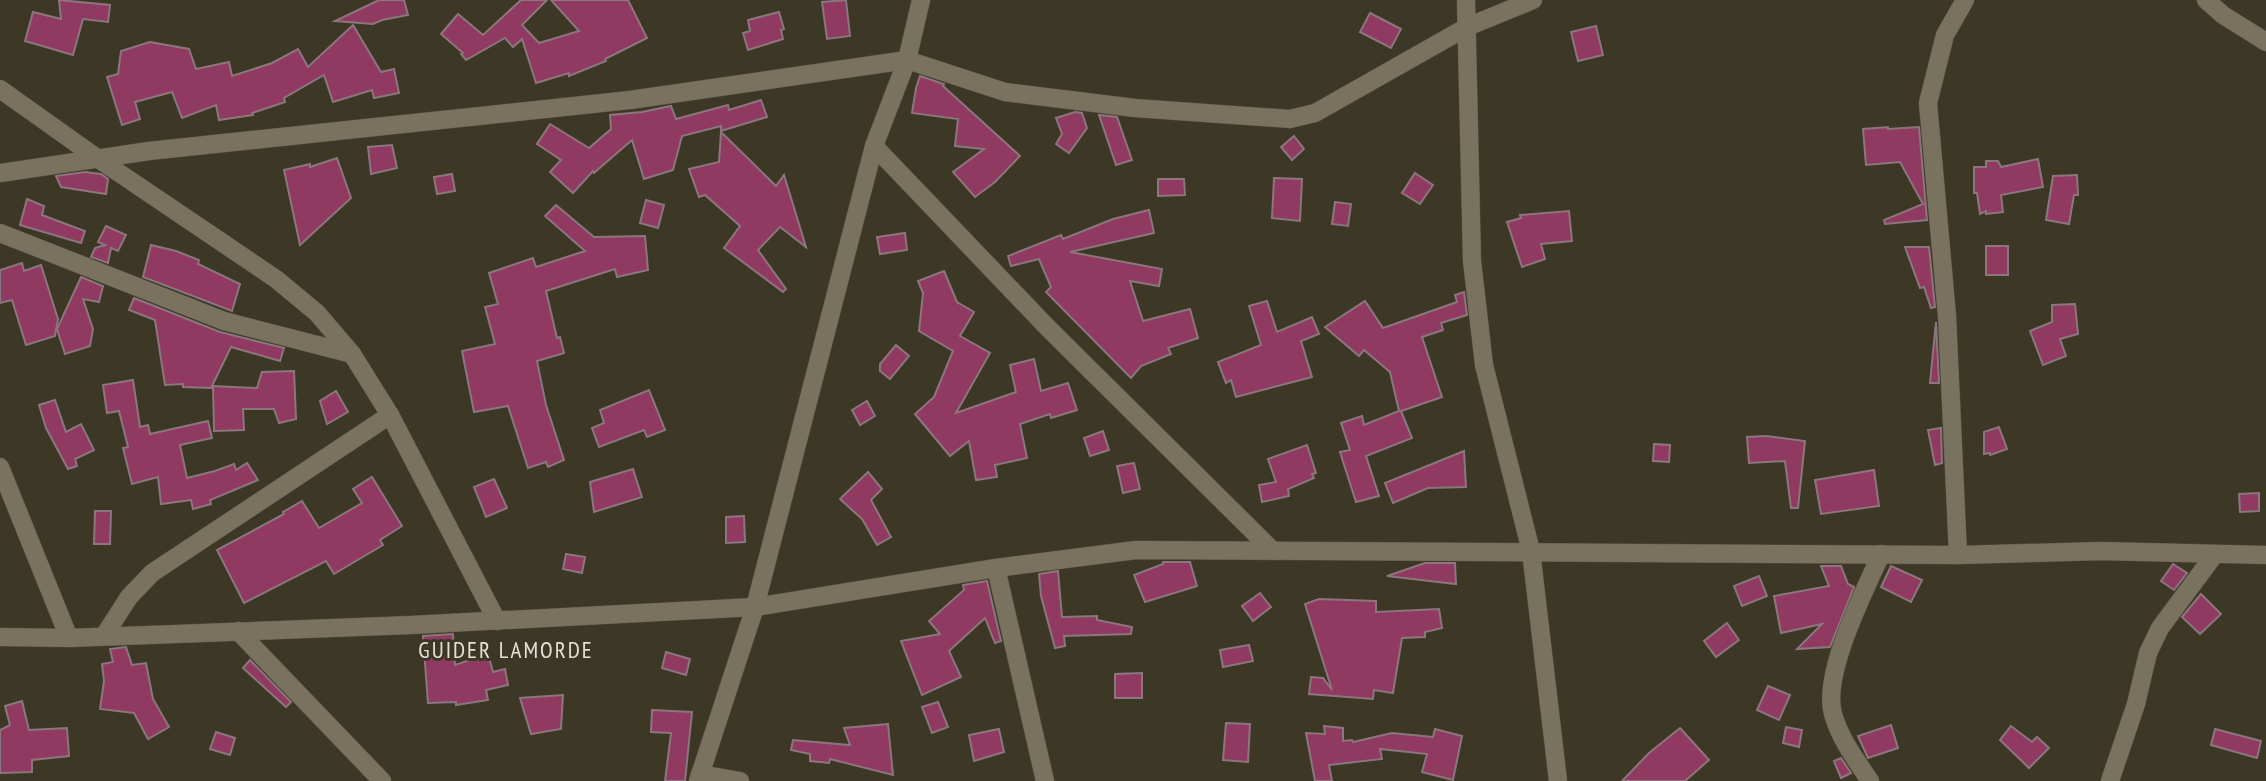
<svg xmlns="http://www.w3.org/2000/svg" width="2266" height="781" viewBox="0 0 2266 781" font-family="'PT Sans Narrow',sans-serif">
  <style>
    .building { fill: #903961; stroke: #8c767e; stroke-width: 2 }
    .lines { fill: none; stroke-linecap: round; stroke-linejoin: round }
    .street-casing { stroke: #5a5446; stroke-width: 19 }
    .street { stroke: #79725f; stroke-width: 18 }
    .labels { text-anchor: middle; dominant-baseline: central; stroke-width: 6; stroke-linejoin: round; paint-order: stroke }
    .quarter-label { font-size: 23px; letter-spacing: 2px; fill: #e4e0d6; stroke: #3d3726 }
  </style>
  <rect width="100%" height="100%" fill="#3d3726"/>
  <g class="building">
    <polygon points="59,0 110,5 108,22 83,19 73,55 25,41 33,12 61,19"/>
    <polygon points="379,0 404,0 408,15 382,20 373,24 335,21"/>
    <polygon points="521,0 547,0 522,25 539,43 579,31 551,0 628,0 647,38 605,59 606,61 569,76 569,73 536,83 522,39 513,47 505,38 466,60 461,54 463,53 441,34 458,14 483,35"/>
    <polygon points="846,0 850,36 827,39 822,2"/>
    <polygon points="779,12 784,29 781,30 783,39 748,50 743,33 750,31 748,20"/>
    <polygon points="1370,13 1401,29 1391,48 1360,32"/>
    <polygon points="353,25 381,72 394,69 399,93 374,98 372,90 333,102 324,75 284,98 285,102 252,113 253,115 219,120 216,105 182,118 172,92 135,102 140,119 122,125 107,77 118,74 121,51 150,42 189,49 196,69 229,62 232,76 272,63 298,49 308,67"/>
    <polygon points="1596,26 1603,55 1578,61 1571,32"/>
    <polygon points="920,76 944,84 943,86 1020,156 995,182 975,197 953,172 984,149 955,146 958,119 912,113 916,88"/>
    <polygon points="761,100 767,117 721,131 721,126 682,136 673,170 644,179 632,140 594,173 593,171 573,193 550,172 561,160 537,144 550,124 589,148 611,129 610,115 642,112 671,106 676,119 728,105 729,110"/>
    <polygon points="1075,112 1082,113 1087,128 1069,153 1056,144 1062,134 1056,118"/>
    <polygon points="1099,115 1117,117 1132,160 1116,165"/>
    <polygon points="1888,127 1888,129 1919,127 1927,220 1885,224 1884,220 1923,204 1900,162 1866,165 1863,129"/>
    <polygon points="721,132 776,186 784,175 806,247 780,227 758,250 786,289 783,292 724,248 740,226 705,195 699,197 689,169 719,162"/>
    <polygon points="1294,136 1304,149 1292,160 1281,147"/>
    <polygon points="392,145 397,168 371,174 368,147"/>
    <polygon points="337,158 351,198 300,245 284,170 310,164 310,167"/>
    <polygon points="2038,159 2043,187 2001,195 2003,212 1986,214 1986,211 1980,214 1977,193 1974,193 1974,167 1986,167 1986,161 1998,161 2001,167"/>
    <polygon points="85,172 101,174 108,179 106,194 61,187 56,176"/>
    <polygon points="1415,173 1433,185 1420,204 1402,193"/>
    <polygon points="452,174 455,191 437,194 434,177"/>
    <polygon points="2077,175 2078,195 2074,195 2069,224 2046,220 2053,176"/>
    <polygon points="1274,178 1302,179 1300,221 1272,218"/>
    <polygon points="1158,179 1184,179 1185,195 1158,196"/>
    <polygon points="27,199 44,206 42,215 85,231 81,243 20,225"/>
    <polygon points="646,200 664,205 658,228 640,223"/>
    <polygon points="1335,202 1351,204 1348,226 1332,224"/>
    <polygon points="556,205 594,237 645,236 648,270 617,277 615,269 546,291 557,338 560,337 564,353 537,361 546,405 564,460 548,467 546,462 528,468 508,406 474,412 462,351 495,344 485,307 498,304 489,273 533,258 536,267 585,251 545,216"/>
    <polygon points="1149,210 1154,233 1070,252 1162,269 1159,286 1130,281 1143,321 1190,309 1198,338 1168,348 1171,354 1141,366 1131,378 1046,292 1051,287 1039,259 1011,266 1008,256 1061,235 1063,239 1113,219"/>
    <polygon points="1569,211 1572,241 1541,244 1545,259 1522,267 1507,222 1521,218 1520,215"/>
    <polygon points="106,226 126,235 118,251 111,248 108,263 91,257 95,248 105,245 98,242"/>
    <polygon points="905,233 907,250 880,254 877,237"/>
    <polygon points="151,245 176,251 199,260 198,264 240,284 232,311 143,277"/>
    <rect x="1986" y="246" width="22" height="29"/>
    <polygon points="1905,247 1929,247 1935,307 1931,308 1924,287 1920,288"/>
    <polygon points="22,263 24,271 41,265 58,319 55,336 26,345 12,300 0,303 0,270"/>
    <polygon points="944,271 957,302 974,312 960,336 990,353 956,413 1016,392 1010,365 1034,359 1041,391 1068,383 1077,410 1051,418 1050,414 1020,424 1027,458 995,465 997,477 976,480 969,441 950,456 915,414 934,397 953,351 919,331 923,293 918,281"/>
    <polygon points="81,277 103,286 99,302 83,299 93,329 90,346 65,354 57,329"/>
    <polygon points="1464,292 1467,315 1441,323 1443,330 1422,337 1442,397 1401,411 1412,438 1366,456 1379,496 1356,502 1340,452 1350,450 1341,423 1362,416 1364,425 1399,411 1390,372 1364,350 1359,356 1325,327 1365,301 1383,328 1457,302 1455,295"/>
    <polygon points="134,298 220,332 284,348 280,361 231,347 211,388 183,387 183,384 165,385 155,320 129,310"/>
    <polygon points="1267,301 1277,332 1312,317 1319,334 1301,341 1312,377 1236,397 1231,380 1226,383 1218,362 1261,345 1249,306"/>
    <polygon points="2075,304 2078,334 2060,339 2066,356 2043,365 2030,331 2052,322 2052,305"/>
    <polygon points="1936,322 1939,383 1930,383"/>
    <polygon points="896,345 909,356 890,379 880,371 880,364"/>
    <polygon points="294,371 296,419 279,423 274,409 243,409 244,430 214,431 213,386 257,388 262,372"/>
    <polygon points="133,380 140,427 148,425 150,434 208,421 212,438 180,445 187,478 215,471 234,464 236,470 247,463 258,480 210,500 211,504 193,509 191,500 161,504 158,477 132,484 123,448 128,447 119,411 107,413 103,385"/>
    <polygon points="649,390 665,430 647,437 644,430 599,447 592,428 604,423 600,410"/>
    <polygon points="336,391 348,412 327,424 320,401"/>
    <polygon points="55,400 66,432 81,424 94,450 75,459 77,466 68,469 46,428 39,405"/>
    <polygon points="867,401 875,416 860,425 852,410"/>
    <polygon points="1999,427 2007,449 1990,455 1990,453 1984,454 1984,432"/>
    <polygon points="1941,428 1942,463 1935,465 1928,430"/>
    <polygon points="1103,431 1109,450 1090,456 1084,438"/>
    <polygon points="1766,436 1805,441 1798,508 1791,508 1785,461 1749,463 1747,437"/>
    <polygon points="1654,444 1670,445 1669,462 1653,461"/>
    <polygon points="1307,445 1316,473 1312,474 1314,478 1288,489 1289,496 1262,502 1259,485 1276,482 1268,459"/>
    <polygon points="1464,451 1466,487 1428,488 1393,503 1385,483"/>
    <polygon points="1134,463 1140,489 1123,493 1117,466"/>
    <polygon points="633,469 642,497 594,512 590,482"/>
    <polygon points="1874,470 1879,506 1821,514 1815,480"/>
    <polygon points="868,472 882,489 871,500 891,537 877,545 862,519 840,499"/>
    <polygon points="372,477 402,526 380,540 383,545 334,574 326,561 244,603 217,550 284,514 283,512 302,501 319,528 362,503 353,489"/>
    <polygon points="494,479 507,508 486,517 474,487"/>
    <polygon points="2259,493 2259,511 2240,512 2239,494"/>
    <polygon points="95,511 111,511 110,544 94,544"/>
    <polygon points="744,516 745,542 726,543 726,517"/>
    <polygon points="566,554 585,557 582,573 563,569"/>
    <polygon points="1163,562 1190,562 1197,586 1145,602 1134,575 1163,564"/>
    <polygon points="1425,563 1455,563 1456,584 1387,576"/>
    <polygon points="2173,564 2187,573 2174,590 2161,581"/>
    <polygon points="1821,566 1841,566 1848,584 1854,587 1830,647 1797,649 1822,624 1781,633 1774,596 1829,586"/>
    <polygon points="1891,566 1922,580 1911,602 1881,587"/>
    <polygon points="1058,571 1062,617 1097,616 1097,620 1132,627 1131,634 1064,636 1065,646 1055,648 1041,596 1039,574"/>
    <polygon points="1759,576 1767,596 1742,606 1734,586"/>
    <polygon points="987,581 1001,641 995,643 985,618 949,651 961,677 922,695 901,641 940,634 929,621 964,590 963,585"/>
    <polygon points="1260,593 1271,607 1253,621 1242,606"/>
    <polygon points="2201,594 2221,614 2200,634 2182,617"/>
    <polygon points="1319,599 1376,601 1376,612 1439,609 1442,628 1425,632 1425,637 1402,638 1393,693 1374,690 1373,699 1309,694 1311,677 1323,678 1332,690 1305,604"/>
    <polygon points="1727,623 1739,640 1716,657 1704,641"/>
    <polygon points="453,634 455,665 488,654 493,672 505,669 508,685 486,690 488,700 456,705 456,702 428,703 423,636"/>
    <polygon points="1249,645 1253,661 1223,667 1220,650"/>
    <polygon points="126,647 132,665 146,663 153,699 169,727 148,739 134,713 100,709 104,681 102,664 113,662 110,649"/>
    <polygon points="666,652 690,659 686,675 662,668"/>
    <polygon points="250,660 291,702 286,707 243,668"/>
    <polygon points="1142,673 1142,698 1115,698 1115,674"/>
    <polygon points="1768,686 1790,695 1779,720 1757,710"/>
    <polygon points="563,695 561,729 531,734 520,698"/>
    <polygon points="22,701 29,730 67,728 69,756 32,760 32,772 0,773 0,730 10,725 5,706"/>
    <polygon points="938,702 948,727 932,733 922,707"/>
    <polygon points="652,710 692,712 685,781 665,781 671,733 651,732"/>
    <polygon points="1226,723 1250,724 1248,762 1223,760"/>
    <polygon points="888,724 893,775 830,759 829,763 810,761 810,754 791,750 793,740 850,745 844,728"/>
    <polygon points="1891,725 1898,748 1868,758 1858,736"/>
    <polygon points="1324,726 1343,728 1343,741 1352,740 1353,742 1392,733 1433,737 1435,729 1462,736 1453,780 1422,772 1427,754 1380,749 1382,759 1329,765 1332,781 1315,781 1306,733 1325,734"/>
    <polygon points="2011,726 2032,742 2037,737 2049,748 2029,768 2000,740"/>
    <polygon points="1786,727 1802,730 1799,747 1783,743"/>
    <polygon points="1680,728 1709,760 1685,781 1622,781 1649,753"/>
    <polygon points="999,729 1004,752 974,761 969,735"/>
    <polygon points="2215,729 2261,741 2257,758 2211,745"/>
    <polygon points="216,732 235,738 230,755 210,749"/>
    <polygon points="1841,758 1851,773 1841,778 1834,761"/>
  </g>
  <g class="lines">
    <g class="street-casing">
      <g id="street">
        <polyline points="1466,0 1472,261 1484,365 1531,551 1558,781"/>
        <polyline points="2206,0 2223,15 2266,42"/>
        <polyline points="0,89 97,158 276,279 317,313 352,354 390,415 497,621"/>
        <polyline points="874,146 1047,327 1273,551"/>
        <polyline points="0,173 149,151 630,100 907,60 1005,92 1135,108 1290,119 1315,113 1467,27 1533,0"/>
        <polyline points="0,233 224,321 352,354"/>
        <polyline points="0,467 69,638"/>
        <polyline points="1958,555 1947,316 1928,103 1945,35 1965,0"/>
        <polyline points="996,568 1045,781"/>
        <polyline points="238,631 382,781"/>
        <polyline points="104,636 129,597 152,573 390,415"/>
        <polyline points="0,637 69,638 411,625 755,607 996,568 1136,550 1958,555 2101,551 2266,555"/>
        <polyline points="700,774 740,781"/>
        <polyline points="698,781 755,607 874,146 907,60 921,0"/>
        <path d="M1870 781C1856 760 1840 739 1833 714 1822 674 1864 592 1881 554"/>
        <polyline points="2110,781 2136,704 2148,653 2160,628 2215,554"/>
      </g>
    </g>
    <use href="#street" class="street"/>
  </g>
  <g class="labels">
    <g class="quarter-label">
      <text x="506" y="649">GUIDER LAMORDE</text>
    </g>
  </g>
</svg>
